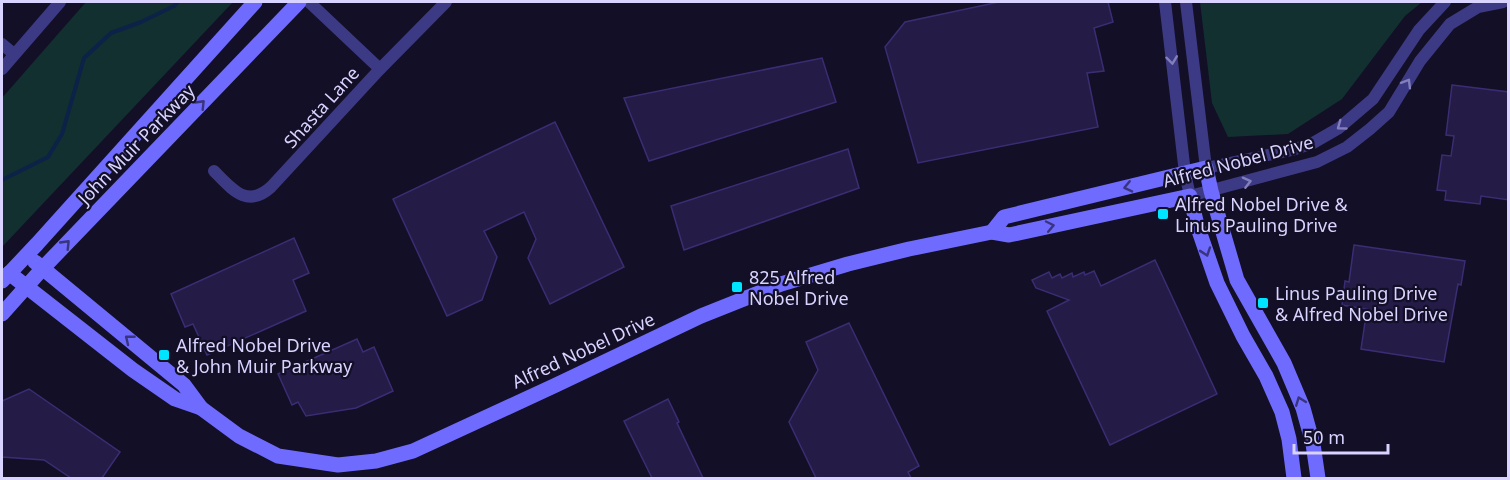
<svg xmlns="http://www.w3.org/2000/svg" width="1510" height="480" viewBox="0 0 1510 480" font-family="'Noto Sans',sans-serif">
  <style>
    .green { fill: #12302f }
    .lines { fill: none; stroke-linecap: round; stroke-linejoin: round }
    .stream { stroke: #0c2248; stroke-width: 4 }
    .building { fill: #241b47; stroke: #3b2d73; stroke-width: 1.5 }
    .street { stroke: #3d3a85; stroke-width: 12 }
    .secondary { stroke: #6f6bff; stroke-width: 15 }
    .oneway { stroke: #837fbc }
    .oneway2 { stroke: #38347d }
    .poi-dot { fill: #00e5ff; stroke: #130f26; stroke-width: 2 }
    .labels { text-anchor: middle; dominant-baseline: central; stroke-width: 4.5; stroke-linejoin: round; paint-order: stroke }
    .street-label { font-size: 18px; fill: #d9d4ff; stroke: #130f26 }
    .poi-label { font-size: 18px; fill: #d9d4ff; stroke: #130f26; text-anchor: start }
  </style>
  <rect width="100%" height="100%" fill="#130f26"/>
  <g class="green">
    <polygon points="86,2 233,2 2,247 2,98"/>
    <polygon points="1200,2 1422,2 1405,16 1342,99 1288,134 1228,137 1212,103"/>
  </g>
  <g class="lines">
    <polyline class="stream" points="2,180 48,157 62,134 84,58 111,33 141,22 174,6 178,2"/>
  </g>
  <g class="building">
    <polygon points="999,2 1108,2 1113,22 1094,28 1104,71 1087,73 1098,127 918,163 885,47 905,22"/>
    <polygon points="822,58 836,102 649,161 624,98"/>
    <polygon points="1452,85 1509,92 1509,200 1481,196 1480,204 1445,200 1446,191 1437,190 1442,155 1451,156 1454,136 1446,135"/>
    <polygon points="555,122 624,267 550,304 528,258 536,239 524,212 484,231 497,257 482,300 447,316 393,199"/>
    <polygon points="848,149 859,188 684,250 671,206"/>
    <polygon points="294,238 309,273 293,280 306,311 207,355 193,324 185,327 171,294"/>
    <polygon points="1354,245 1465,261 1461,285 1458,284 1444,362 1361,349 1367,309 1342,305 1345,281 1349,282"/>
    <polygon points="1155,260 1217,394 1110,445 1047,311 1069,300 1036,288 1032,280 1049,272 1052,278 1060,274 1062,278 1072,273 1073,277 1084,272 1085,275 1094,271 1101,286"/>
    <polygon points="849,323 919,466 908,472 911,478 816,478 789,422 818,370 806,342"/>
    <polygon points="357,339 363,352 374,347 393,391 356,408 306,416 298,402 292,405 278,374"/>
    <polygon points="29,389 120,452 102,478 71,478 44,460 2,457 2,401"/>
    <polygon points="668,399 679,422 677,423 703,478 652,478 624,421"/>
  </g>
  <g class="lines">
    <g class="street">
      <polyline points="309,2 380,69"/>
      <polyline points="1165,2 1185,173 1190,196 1317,162 1347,147 1370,129 1389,112 1420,61 1450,24 1478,7 1503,2"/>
      <polyline points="1186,2 1206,168 1292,150 1313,143 1339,128 1373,99 1419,30 1445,2"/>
      <polyline points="2,44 14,54"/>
      <polyline points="2,69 60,2"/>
      <path d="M214 171C232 189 247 209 271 187L380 69 446 2"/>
    </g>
    <g class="secondary">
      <polyline points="992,232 1004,217 1206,168 1211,191 1237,280 1284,363 1303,408 1313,444 1318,478"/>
      <polyline points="35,262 184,385 201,408"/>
      <polyline points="9,273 133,370 175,399 201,408 239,436 278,456 338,465 376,461 413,451 556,385 701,316 781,284 848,264 909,249 992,232 1009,235 1190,196 1197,225 1217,283 1243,336 1266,376 1282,412 1289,439 1294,478"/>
      <polyline points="2,281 37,244 255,2"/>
      <polyline points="2,314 43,268 299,2"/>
    </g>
  </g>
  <defs><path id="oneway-chevron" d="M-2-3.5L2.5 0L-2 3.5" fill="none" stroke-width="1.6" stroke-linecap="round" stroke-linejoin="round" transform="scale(1.5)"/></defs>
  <g class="oneway">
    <use href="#oneway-chevron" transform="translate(1172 60) rotate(83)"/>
    <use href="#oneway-chevron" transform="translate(1407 83) rotate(-59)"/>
    <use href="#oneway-chevron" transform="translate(1341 126) rotate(144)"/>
    <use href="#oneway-chevron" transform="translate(1247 182) rotate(-14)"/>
  </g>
  <g class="oneway2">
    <use href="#oneway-chevron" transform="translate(201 104) rotate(-46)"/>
    <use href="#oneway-chevron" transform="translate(1128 187) rotate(167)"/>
    <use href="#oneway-chevron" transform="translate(1050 226) rotate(-12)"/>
    <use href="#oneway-chevron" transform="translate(66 244) rotate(-46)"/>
    <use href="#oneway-chevron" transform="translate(1206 252) rotate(71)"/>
    <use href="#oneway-chevron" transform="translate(129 339) rotate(-141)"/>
    <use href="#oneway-chevron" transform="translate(1300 401) rotate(-111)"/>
  </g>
  <g class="poi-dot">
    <rect x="1157" y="208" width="12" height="12" rx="3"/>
    <rect x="731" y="281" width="12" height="12" rx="3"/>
    <rect x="1257" y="297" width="12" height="12" rx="3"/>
    <rect x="158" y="349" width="12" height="12" rx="3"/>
  </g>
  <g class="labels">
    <g class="street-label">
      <text transform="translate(321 107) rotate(-48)">Shasta Lane</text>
      <text transform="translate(136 144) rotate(-46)">John Muir Parkway</text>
      <text transform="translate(1238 161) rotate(-15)">Alfred Nobel Drive</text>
      <text transform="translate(583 350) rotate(-25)">Alfred Nobel Drive</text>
    </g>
    <g class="poi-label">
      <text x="1175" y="204">Alfred Nobel Drive &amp;<tspan x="1175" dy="21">Linus Pauling Drive</tspan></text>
      <text x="749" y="277">825 Alfred<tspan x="749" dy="21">Nobel Drive</tspan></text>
      <text x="1275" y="293">Linus Pauling Drive<tspan x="1275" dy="21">&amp; Alfred Nobel Drive</tspan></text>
      <text x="176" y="345">Alfred Nobel Drive<tspan x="176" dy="21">&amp; John Muir Parkway</tspan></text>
    </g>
  </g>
  <rect width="1510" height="480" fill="none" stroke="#d9d4ff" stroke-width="6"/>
  <path d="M1294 444v9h94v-9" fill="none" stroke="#d9d4ff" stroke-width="3"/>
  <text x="1303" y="444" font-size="18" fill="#d9d4ff" stroke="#130f26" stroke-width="4.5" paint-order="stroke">50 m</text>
</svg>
